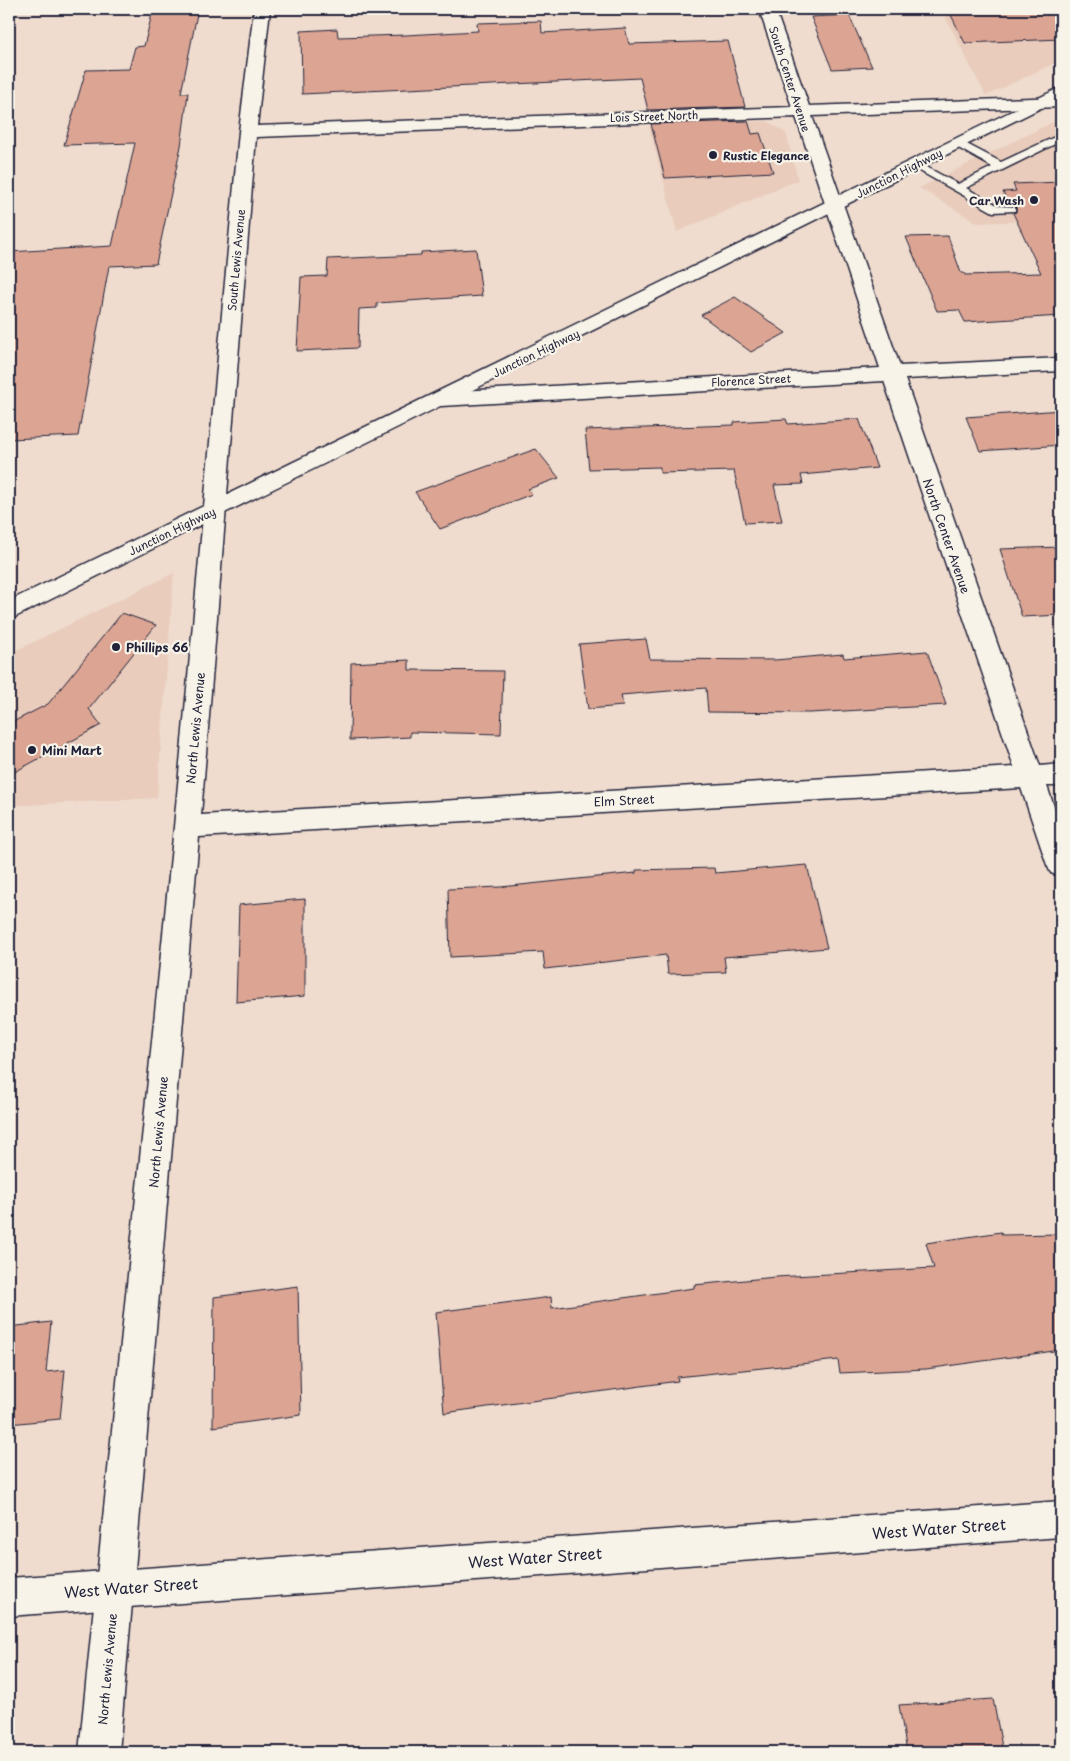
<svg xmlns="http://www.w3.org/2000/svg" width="1070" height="1761" viewBox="0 0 1070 1761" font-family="'Playpen Sans',sans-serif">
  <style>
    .built { fill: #e9ccbc }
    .building { fill: #dca593; stroke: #22223b }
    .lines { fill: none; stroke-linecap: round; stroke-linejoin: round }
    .service-casing { stroke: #22223b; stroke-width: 3 }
    .minor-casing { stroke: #22223b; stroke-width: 3 }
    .tertiary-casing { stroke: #22223b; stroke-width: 3 }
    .secondary-casing { stroke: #22223b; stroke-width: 3 }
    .service { fill: #f7f3e8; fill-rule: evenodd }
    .minor { fill: #f7f3e8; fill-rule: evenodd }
    .tertiary { fill: #f7f3e8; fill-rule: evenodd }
    .secondary { fill: #f7f3e8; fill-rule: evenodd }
    .poi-dot { fill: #22223b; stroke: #f7f3e8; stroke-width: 2 }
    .labels { text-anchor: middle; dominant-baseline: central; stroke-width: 4.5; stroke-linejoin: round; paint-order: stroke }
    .far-street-label { font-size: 11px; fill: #22223b; stroke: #f7f3e8 }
    .far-poi-label { font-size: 11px; font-weight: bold; fill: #22223b; stroke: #f7f3e8; text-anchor: start }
    .street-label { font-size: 12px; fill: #22223b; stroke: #f7f3e8 }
    .poi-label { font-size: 12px; font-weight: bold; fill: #22223b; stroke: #f7f3e8; text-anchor: start }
    .near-street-label { font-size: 15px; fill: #22223b; stroke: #f7f3e8 }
  </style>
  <rect width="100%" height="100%" fill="#efdcce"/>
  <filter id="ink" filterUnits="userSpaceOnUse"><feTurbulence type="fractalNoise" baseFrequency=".02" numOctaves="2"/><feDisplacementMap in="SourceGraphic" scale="10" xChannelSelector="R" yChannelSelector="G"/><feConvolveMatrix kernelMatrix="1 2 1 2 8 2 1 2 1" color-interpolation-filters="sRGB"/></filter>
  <g filter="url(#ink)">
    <g class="built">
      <polygon points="941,9 1061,9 1061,60 986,96"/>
      <polygon points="1061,118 1061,220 978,223 919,188"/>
      <polygon points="767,121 786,133 798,180 677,232 649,127"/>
      <polygon points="174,573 157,798 9,806 9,654"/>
    </g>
    <g class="building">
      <polygon points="198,9 181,93 188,93 181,146 156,264 109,266 78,436 9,439 9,252 112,246 135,143 64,145 86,70 129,69 135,47 144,46 153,10"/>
      <polygon points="948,9 1061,9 1061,39 965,43"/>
      <polygon points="849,15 872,67 832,69 811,17"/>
      <polygon points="541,21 542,33 625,28 629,44 728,41 745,107 648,110 640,78 302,94 301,31 337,29 338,37 406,35 478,31 477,23"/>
      <polygon points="748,121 752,134 760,133 773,172 665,178 651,124"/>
      <polygon points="1061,182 1061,316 965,322 959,310 937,311 906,237 948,236 961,273 964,273 965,275 1041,273 1013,213 1016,212 1016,206 1009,205 1003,192 1016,191 1013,184"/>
      <polygon points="476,249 482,296 377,303 377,308 359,309 358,348 297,351 301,277 327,276 328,259 421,255 421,252"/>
      <polygon points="735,297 786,333 751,352 701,315"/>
      <polygon points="1061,410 1061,445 980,451 966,417"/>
      <polygon points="786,419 788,424 859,419 877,468 801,475 803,484 774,485 782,521 745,523 734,471 660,473 660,467 589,469 585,430 734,425 734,422"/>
      <polygon points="536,449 559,478 528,489 532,494 440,529 415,492"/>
      <polygon points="1061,547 1061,615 1022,617 1000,549"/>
      <polygon points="122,613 156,625 89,709 101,725 9,775 9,724 48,704"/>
      <polygon points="646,639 650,659 775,660 843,654 844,658 927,651 946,705 810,713 708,712 706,688 621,695 623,706 588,709 579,644"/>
      <polygon points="409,660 409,670 503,671 501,734 410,732 410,737 350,740 351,663"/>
      <polygon points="807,865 827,948 724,957 726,972 668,974 666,955 545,969 543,952 450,957 448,889 501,887 636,873 636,870 714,868 715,873"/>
      <polygon points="305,899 305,996 236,1002 239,905"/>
      <polygon points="1001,1232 1002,1235 1061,1234 1061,1350 926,1369 840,1373 838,1360 677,1377 678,1381 444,1413 436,1312 551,1297 552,1308 694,1288 694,1285 776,1277 934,1268 926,1243"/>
      <polygon points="298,1286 301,1415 213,1427 214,1297"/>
      <polygon points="51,1322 46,1372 65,1370 60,1419 9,1424 9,1327"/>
      <polygon points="993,1699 1003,1752 907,1752 899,1705"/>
    </g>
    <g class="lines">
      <g class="service-casing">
        <polygon id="service" points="1061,134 1061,141 966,188 999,206 1015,207 1015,211 993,212 909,165 915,162 919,163 958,184 992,167 953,145 953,141 961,141 1001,162"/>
      </g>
      <g class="minor-casing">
        <path id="minor" d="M254 9H270L257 126 792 107 759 9H775L809 106 1061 97V107L812 116 900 366 1061 358V371L905 379 1040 766 1061 764V786H1047L1061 827V877L1051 873 1047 865 1021 788 199 837 119 1752H79L174 827 239 132ZM796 117 880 368 441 392 434 394 431 399 434 404 441 406 884 381 1014 767 201 815 256 137Z"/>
      </g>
      <g class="tertiary-casing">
        <polygon id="tertiary" points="1061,1501 1061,1537 9,1616 9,1578"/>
      </g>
      <g class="secondary-casing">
        <polygon id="secondary" points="1061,87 1061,98 9,620 9,601"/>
      </g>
      <use href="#service" class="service"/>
      <use href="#minor" class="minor"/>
      <use href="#tertiary" class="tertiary"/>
      <use href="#secondary" class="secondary"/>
    </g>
  </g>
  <g class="poi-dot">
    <circle cx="713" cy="155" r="5"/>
    <circle cx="1034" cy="200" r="5"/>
    <circle cx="116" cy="647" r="5"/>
    <circle cx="32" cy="750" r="5"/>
  </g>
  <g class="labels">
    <g class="far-street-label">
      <text transform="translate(790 79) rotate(72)">South Center Avenue</text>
      <text transform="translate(654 116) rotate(-2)">Lois Street North</text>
      <text transform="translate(899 173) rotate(-27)">Junction Highway</text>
      <text transform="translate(236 260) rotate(-85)">South Lewis Avenue</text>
      <text transform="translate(536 353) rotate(-26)">Junction Highway</text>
      <text transform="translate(751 380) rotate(-3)">Florence Street</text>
      <text transform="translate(172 531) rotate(-26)">Junction Highway</text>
    </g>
    <g class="far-poi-label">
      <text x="723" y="155">Rustic Elegance</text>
      <text x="1024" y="200" text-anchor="end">Car Wash</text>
    </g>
    <g class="street-label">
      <text transform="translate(947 536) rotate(71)">North Center Avenue</text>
      <text transform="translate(195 728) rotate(-85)">North Lewis Avenue</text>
      <text transform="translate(624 800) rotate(-3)">Elm Street</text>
      <text transform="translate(158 1132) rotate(-85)">North Lewis Avenue</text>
      <text transform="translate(107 1669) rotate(-85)">North Lewis Avenue</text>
    </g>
    <g class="poi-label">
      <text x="126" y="647">Phillips 66</text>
      <text x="42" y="750">Mini Mart</text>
    </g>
    <g class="near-street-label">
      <text transform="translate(939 1528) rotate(-4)">West Water Street</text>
      <text transform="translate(535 1557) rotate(-4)">West Water Street</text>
      <text transform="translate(131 1587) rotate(-4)">West Water Street</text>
    </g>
  </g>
  <rect width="1070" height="1761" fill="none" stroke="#f7f3e8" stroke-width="30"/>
  <rect x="15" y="15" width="1040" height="1731" fill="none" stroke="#22223b" stroke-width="2" filter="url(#ink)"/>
</svg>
